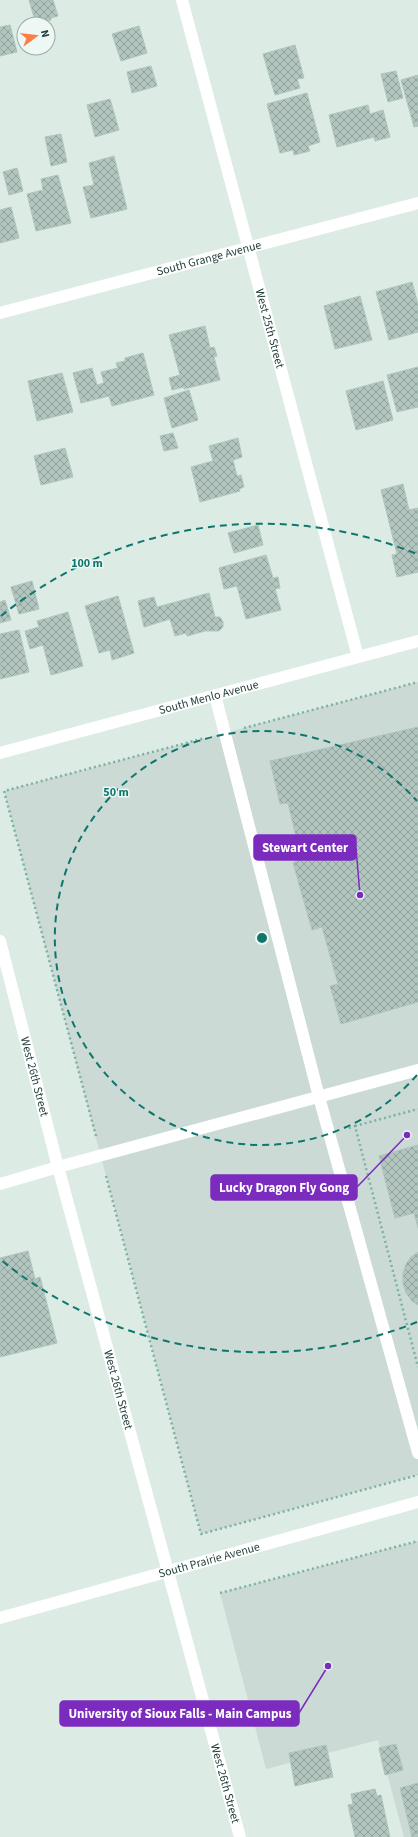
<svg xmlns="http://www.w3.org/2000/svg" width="418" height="1837" viewBox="0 0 418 1837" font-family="'Source Sans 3',sans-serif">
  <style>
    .built { fill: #cbdad4 }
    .building { fill: url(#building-cross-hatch); stroke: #afc5bd }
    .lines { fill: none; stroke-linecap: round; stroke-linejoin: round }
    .path { stroke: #7ab2a3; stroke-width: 2.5; stroke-dasharray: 2 3; stroke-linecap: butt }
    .service { stroke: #fff; stroke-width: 12 }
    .minor { stroke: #fff; stroke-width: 12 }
    .tertiary { stroke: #fff; stroke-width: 12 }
    .secondary { stroke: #fff; stroke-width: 12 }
    .ring { fill: none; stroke: #0f766e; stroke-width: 2; stroke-dasharray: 7 5 }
    .labels { text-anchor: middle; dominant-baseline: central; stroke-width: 3; stroke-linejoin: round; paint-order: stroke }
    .street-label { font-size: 12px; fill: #1d3b35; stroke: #edf7f3 }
    .centre { fill: #0f766e; stroke: #edf7f3; stroke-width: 2 }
    .ring-label { font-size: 12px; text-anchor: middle; font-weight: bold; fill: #0f766e; stroke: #edf7f3; stroke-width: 3; stroke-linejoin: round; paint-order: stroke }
    .leader { fill: none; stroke: #7b2cbf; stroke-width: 1.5 }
    .callout-dot { fill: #7b2cbf; stroke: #edf7f3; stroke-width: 1.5 }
    .callout { fill: #7b2cbf; stroke: #7b2cbf; stroke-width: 1.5 }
    .callout-label { font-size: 13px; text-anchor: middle; font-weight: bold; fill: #fff }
  </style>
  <defs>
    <pattern id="building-cross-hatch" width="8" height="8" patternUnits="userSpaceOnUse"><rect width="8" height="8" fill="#b2c5be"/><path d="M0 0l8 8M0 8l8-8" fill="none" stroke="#90a19b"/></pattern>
  </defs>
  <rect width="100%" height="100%" fill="#ddebe5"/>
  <g class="built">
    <polygon points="418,682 418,1475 201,1534 4,791"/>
    <polygon points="418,1541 418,1837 404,1837 378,1740 266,1769 220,1593"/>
  </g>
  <g class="building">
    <polygon points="29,0 53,0 58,16 51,18 51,20 36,24"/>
    <polygon points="10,25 17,52 0,56 0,27"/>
    <polygon points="139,26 147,53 121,61 112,34"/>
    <polygon points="295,45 304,78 297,79 300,88 275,95 263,54"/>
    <polygon points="151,66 157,86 132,93 127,72"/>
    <polygon points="396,71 403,98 388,102 381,74"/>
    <polygon points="418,75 418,126 414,127 401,80"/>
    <polygon points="307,93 320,142 308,146 310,151 294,155 293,150 280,153 267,104"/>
    <polygon points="110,99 119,130 95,137 87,105"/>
    <polygon points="368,105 370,114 383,110 390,137 375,141 374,137 337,147 329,115"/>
    <polygon points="61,134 67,162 51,166 45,137"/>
    <polygon points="114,156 127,209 91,218 83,187 94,185 89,163"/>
    <polygon points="17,168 23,191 9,195 3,172"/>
    <polygon points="58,175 71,223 36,231 27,194 43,190 41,179"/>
    <polygon points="11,207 19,238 0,243 0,210"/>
    <polygon points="412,282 418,304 418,332 389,340 376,292"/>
    <polygon points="360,296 372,340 335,349 324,306"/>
    <polygon points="205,326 210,348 214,347 217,356 214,357 220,380 184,389 184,387 172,390 169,378 180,375 169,335"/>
    <polygon points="143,353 154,395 112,406 109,396 81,403 73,373 92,368 97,385 104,383 101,372 118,368 116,363 125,361 125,358"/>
    <polygon points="418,367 418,407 397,412 387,375"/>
    <polygon points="62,373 73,412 37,421 28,381"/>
    <polygon points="383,381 393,420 356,430 346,391"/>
    <polygon points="189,390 198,420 172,428 164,398"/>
    <polygon points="173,433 178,448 164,451 160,436"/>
    <polygon points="238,438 242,457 233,460 237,476 241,475 244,487 239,489 240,491 200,502 191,467 213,461 209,446"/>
    <polygon points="65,448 73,477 41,485 34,456"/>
    <polygon points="403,484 409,510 418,508 418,572 397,577 392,555 397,554 381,490"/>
    <polygon points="258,525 263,545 234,553 228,533"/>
    <polygon points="266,555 273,578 278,577 280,588 275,589 281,610 246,619 237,586 224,589 219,568"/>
    <polygon points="32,581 39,609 19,614 11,587"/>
    <polygon points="209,593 215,617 220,617 223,622 223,627 219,631 205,631 187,636 186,633 175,636 170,619 144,627 138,601 154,597 157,607"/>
    <polygon points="118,596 134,653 112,660 110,650 99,653 85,606"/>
    <polygon points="5,600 11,620 0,623 0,602"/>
    <polygon points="68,612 83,666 51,675 43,645 30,649 25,631 39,627 37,621"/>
    <polygon points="19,630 29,672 0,679 0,634"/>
    <polygon points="418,727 418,1002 341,1024 330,986 338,984 322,927 312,930 293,863 301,858 288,803 280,804 270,761"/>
    <polygon points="418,1145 418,1228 414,1213 395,1218 379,1156"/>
    <polygon points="28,1251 35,1279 40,1277 57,1343 0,1357 0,1258"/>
    <polygon points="418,1252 418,1305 412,1301 406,1293 403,1283 403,1273 406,1264 411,1257"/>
    <polygon points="396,1744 403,1770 385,1775 379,1748"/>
    <polygon points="326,1745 333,1777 295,1786 289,1753"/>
    <polygon points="418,1783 418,1837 412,1837 400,1788"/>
    <polygon points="375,1789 377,1796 381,1795 390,1837 355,1837 348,1805 353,1804 351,1794"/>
  </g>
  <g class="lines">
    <g class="path">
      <polyline points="244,728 418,682"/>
      <polyline points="355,1126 418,1109"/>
      <polyline points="349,1128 355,1126 418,1367"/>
      <polyline points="96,1136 4,791 205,738"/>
      <polyline points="106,1176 201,1534 418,1475"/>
      <polyline points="220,1593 418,1541"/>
    </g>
    <g class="service">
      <polyline points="215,695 319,1097 418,1453"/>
      <polyline points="58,1167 418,1070"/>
    </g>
    <g class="minor">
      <path id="s1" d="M182 0 358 657"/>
      <path id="s2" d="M0 753 418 641"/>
      <polyline points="0,1184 58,1167"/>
      <path id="s3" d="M0 1618 418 1502"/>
    </g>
    <path class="tertiary" id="s4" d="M0 313 418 203"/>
    <path class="secondary" id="s5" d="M0 941 58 1167 240 1837"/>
  </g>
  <g class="ring">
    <path d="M417 1075A207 207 0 1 1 417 801"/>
    <path d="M417 1322A414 414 0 0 1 1 1260M1 616A414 414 0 0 1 417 554"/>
  </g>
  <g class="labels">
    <g class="street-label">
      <text stroke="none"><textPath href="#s4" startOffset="216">South Grange Avenue</textPath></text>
      <text stroke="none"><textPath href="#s1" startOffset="340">West 25th Street</textPath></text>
      <text stroke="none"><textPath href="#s2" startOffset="216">South Menlo Avenue</textPath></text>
      <text stroke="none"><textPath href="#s5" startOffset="140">West 26th Street</textPath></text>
      <text stroke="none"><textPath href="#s5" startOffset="464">West 26th Street</textPath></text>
      <text stroke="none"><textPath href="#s3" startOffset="217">South Prairie Avenue</textPath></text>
      <text stroke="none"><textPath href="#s5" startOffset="872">West 26th Street</textPath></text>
    </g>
  </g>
  <circle cx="262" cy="938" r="6" class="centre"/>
  <g class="ring-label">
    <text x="87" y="567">100 m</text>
    <text x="116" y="796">50 m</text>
  </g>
  <path class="leader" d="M360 895L356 848M407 1135L357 1187M328 1666L299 1713"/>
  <g class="callout-dot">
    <circle cx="360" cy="895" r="4"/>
    <circle cx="407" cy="1135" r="4"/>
    <circle cx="328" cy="1666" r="4"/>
  </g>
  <g class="callout">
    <rect x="254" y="835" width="102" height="25" rx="4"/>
    <rect x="211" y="1175" width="146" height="25" rx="4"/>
    <rect x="60" y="1701" width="239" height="25" rx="4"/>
  </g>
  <g class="callout-label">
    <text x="305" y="852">Stewart Center</text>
    <text x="284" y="1192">Lucky Dragon Fly Gong</text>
    <text x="180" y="1718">University of Sioux Falls - Main Campus</text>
  </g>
  <g transform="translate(36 36) rotate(75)"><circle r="19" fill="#edf7f3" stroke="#9aaca7"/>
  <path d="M0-3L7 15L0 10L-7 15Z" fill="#ff7d46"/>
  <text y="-6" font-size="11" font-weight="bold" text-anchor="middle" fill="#1d3b35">N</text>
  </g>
</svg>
